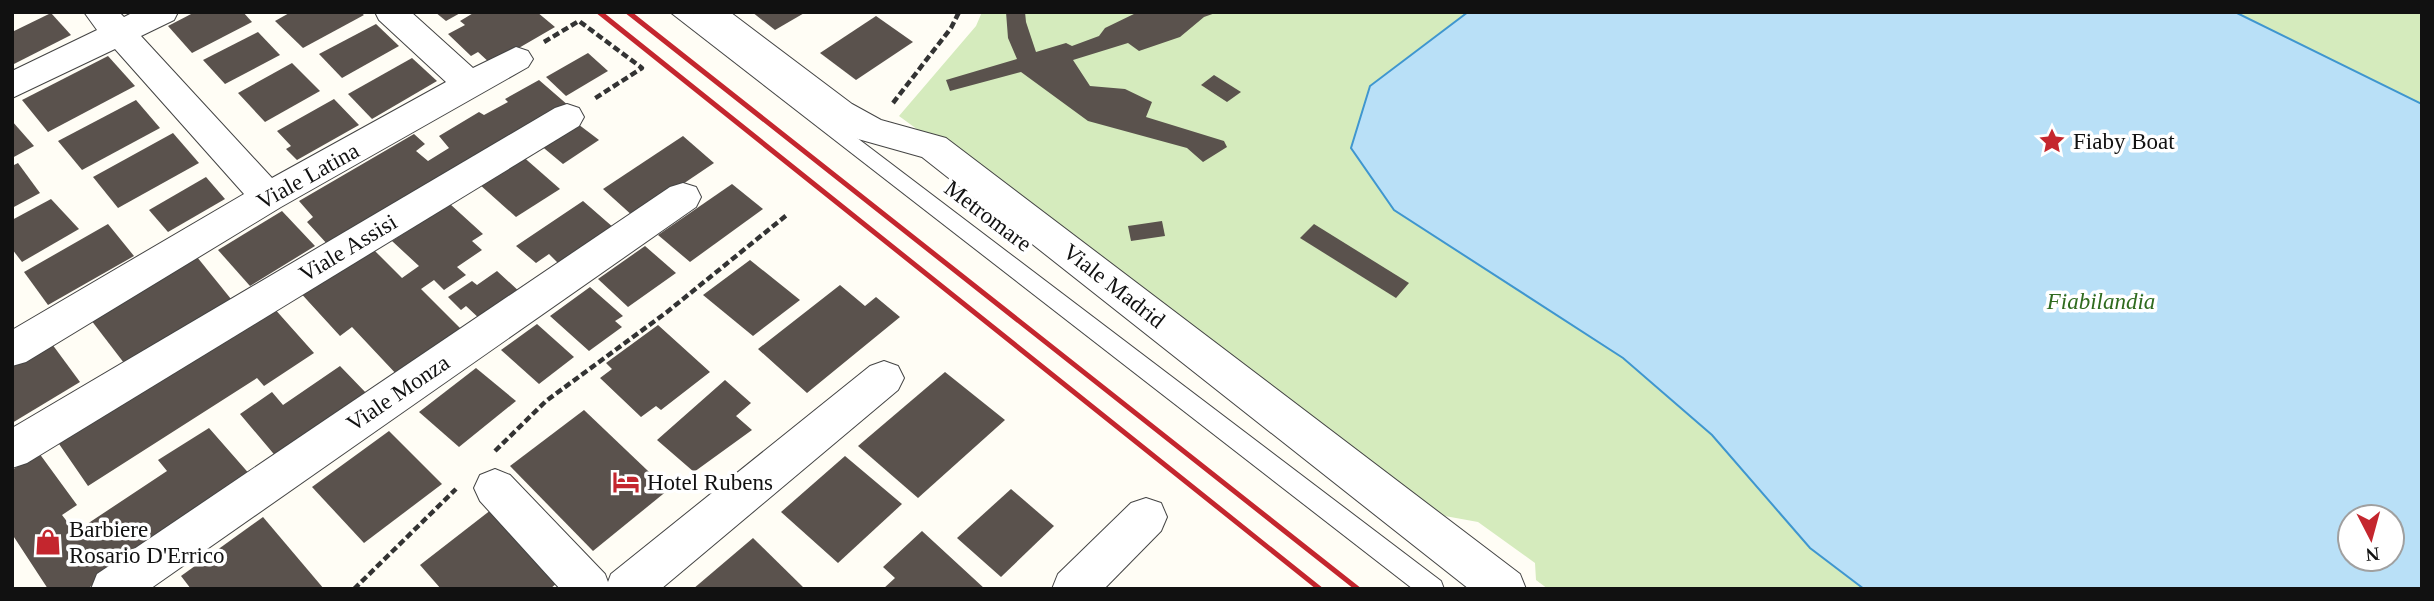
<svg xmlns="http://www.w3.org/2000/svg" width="2434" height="601" viewBox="0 0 2434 601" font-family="'Times New Roman',serif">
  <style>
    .green { fill: #d5ebbd; fill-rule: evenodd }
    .water { fill: #b9e0f7; stroke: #3f96cf; stroke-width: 2; fill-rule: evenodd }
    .building { fill: #5a524d }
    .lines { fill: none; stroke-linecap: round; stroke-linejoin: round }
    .lane-casing { stroke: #444; stroke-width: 2 }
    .street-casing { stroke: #444; stroke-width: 2 }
    .path { stroke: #333; stroke-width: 4.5; stroke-dasharray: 7 3.5; stroke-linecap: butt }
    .lane { fill: #fff; fill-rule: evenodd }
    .street { fill: #fff; fill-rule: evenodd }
    .rail { stroke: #c4262e; stroke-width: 5 }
    .labels { text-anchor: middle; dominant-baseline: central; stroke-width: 7; stroke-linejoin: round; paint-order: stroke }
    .poi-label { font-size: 23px; fill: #111; stroke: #fff; text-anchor: start }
    .street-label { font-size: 23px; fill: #111; stroke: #fff }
    .park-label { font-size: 23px; font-style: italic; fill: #2f6b1f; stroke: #fff }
  </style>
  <rect width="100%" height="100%" fill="#fffdf5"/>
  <path class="green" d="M982 12H2422V589H1548L1536 580 1535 563 1478 522 1445 516 899 116 976 26ZM2350 517H2392V559H2350Z"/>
  <path class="water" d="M1468 12H2235L2422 104V589H1864L1810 548 1712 435 1623 358 1394 210 1351 148 1370 86ZM2350 517H2392V559H2350Z"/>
  <g class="building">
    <polygon points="195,12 243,12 252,22 192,53 168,26"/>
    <polygon points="291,12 360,12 364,15 303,48 275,21"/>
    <polygon points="435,12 462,12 446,21"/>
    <polygon points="475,12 537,12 555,27 491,64 478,52 471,56 448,34 465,25 460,21"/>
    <polygon points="752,12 806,12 775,30"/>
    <polygon points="1006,12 1025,12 1026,22 1036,52 1066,43 1072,46 1099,36 1105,28 1138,12 1218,12 1204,17 1180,37 1139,51 1128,43 1073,60 1090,86 1125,89 1152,102 1146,117 1224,141 1227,147 1203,162 1187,148 1088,121 1021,72 950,91 946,80 1017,59 1008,38"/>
    <polygon points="51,13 71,35 12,65 12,32"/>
    <polygon points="876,16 913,42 856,80 820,53"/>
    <polygon points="376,24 399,46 342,78 319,54"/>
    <polygon points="258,32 280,55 225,84 203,60"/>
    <polygon points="588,53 608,71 566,96 546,77"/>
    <polygon points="108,56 135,86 48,132 22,100"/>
    <polygon points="412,58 437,81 372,119 348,94"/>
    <polygon points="292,63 320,91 265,122 238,93"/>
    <polygon points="1214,75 1241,92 1227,102 1201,85"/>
    <polygon points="539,80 569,106 329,246 307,222 313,217 299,201 414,134 425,144 416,151 428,161 449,148 439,136 479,112 484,115 508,102 505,99"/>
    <polygon points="334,99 359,125 297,160 286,149 291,146 277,131"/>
    <polygon points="136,100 160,128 82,170 58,141"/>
    <polygon points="12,121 34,146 12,158"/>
    <polygon points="574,121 599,140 563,164 539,144"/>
    <polygon points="173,133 199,163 118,208 93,177"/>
    <polygon points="683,136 714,163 634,217 603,189"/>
    <polygon points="520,154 560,189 516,217 479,184"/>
    <polygon points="18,163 40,193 12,208 12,166"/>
    <polygon points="206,177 225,199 168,232 149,210"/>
    <polygon points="732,184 763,209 690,262 658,235"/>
    <polygon points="51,199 79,229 22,262 12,249 12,220"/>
    <polygon points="583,201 614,228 560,265 549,254 536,263 516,246"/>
    <polygon points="450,204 483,234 472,241 482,250 457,267 466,275 444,290 434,280 421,289 464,332 399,377 352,327 340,336 297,289 368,244 402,278 419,266 392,241"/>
    <polygon points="282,211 315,246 250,286 218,250"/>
    <polygon points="1162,221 1165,236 1131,241 1128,226"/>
    <polygon points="108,224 134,256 48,305 24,272"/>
    <polygon points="1314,224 1409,283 1396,298 1300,238"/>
    <polygon points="645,246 676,273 628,307 598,279"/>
    <polygon points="197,257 231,299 124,363 91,320"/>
    <polygon points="750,260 800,300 753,336 703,295"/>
    <polygon points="497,271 522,294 482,321 466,306 461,310 448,297 472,281 477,285"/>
    <polygon points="840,285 865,306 876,297 900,317 807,393 758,349"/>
    <polygon points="590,287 623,316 615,321 622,327 589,351 550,316"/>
    <polygon points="273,307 314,353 264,386 257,378 88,486 57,441"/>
    <polygon points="537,324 574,357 539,384 501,350"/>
    <polygon points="658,325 710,372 661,410 656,406 641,417 600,378 612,369 606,363"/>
    <polygon points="52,344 80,382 12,423 12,367"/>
    <polygon points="340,366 369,396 278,459 240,414 272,392 283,405"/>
    <polygon points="476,368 516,401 459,447 419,412"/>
    <polygon points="945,372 1005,420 918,498 858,446"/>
    <polygon points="725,380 751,403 736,416 752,430 694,472 657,440"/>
    <polygon points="584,410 668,490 593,551 510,466"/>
    <polygon points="209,428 252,477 87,589 48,589 12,534 12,470 39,453 77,505 62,515 75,532 167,471 158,460"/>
    <polygon points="389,431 442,484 364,543 312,487"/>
    <polygon points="845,456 902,504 838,563 781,512"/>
    <polygon points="1011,489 1054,526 1001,577 957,538"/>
    <polygon points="496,506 564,577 550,589 441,589 420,565"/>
    <polygon points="263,517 324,589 191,589 181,576"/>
    <polygon points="922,531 985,589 883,589 895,578 883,567"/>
    <polygon points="753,538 805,589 693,589"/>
  </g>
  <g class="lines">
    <g class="lane-casing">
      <polygon id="lane" points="670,12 691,12 1441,581 1444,589 1413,589"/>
    </g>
    <g class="street-casing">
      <g id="street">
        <polygon points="84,12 119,12 124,17 134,12 178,12 174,20 141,36 272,178 446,82 379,20 375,12 411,12 473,68 516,47 528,51 533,59 528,67 281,207 26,362 12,366 12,330 244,194 115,49 12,98 12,71 97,30"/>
        <polygon points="692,12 730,12 852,104 881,120 946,138 1520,574 1526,589 1469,589 922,157 858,139 828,122 696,20"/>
        <polygon points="567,104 579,108 584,117 579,126 27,463 12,468 12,428 555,108"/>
        <polygon points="683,183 696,187 701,197 696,207 150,589 91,589 97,574 670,187"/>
        <polygon points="884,361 898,366 904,378 898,390 661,589 560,589 480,501 474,488 480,475 495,469 510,475 605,574 608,582 611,574 870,366"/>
        <polygon points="1146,498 1161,503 1167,517 1161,531 1104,589 1052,589 1058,574 1131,503"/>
      </g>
    </g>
    <g class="path">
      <polyline points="544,42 579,21 642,68 594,99"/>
      <polyline points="893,103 951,28 959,12"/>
      <polyline points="495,451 546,401 667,312 788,214"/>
      <polyline points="354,589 456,489"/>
    </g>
    <use href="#lane" class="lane"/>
    <use href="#street" class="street"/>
    <g class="rail">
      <polyline points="599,12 1320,589"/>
      <polyline points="628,12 1358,589"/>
    </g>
  </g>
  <defs>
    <g id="sight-bare" transform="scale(2.1)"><path d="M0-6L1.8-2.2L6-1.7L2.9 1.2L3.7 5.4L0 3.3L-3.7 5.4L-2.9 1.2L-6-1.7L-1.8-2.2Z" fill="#c4262e" stroke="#fff" stroke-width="2.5" paint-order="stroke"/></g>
    <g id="hotel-bare" transform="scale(2.1)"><path d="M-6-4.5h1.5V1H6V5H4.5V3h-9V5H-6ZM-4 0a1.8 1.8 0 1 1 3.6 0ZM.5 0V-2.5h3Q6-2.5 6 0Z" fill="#c4262e" stroke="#fff" stroke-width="2.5" paint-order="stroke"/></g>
    <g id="shop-bare" transform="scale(2.1)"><path d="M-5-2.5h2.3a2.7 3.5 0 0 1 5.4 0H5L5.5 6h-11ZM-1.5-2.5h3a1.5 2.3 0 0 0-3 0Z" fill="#c4262e" stroke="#fff" stroke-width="2.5" paint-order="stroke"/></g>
  </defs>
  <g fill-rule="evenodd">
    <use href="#sight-bare" x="2052" y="141"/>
    <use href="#hotel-bare" x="626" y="482"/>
    <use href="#shop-bare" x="48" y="542"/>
  </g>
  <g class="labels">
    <g class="poi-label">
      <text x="2073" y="141">Fiaby Boat</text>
      <text x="647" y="482">Hotel Rubens</text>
      <text x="69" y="529">Barbiere<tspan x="69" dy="26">Rosario D'Errico</tspan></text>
    </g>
    <g class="street-label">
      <text transform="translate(308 176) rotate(-29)">Viale Latina</text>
      <text transform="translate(988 216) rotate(37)">Metromare</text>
      <text transform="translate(348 248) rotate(-31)">Viale Assisi</text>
      <text transform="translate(1114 286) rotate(38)">Viale Madrid</text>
      <text transform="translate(398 393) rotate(-34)">Viale Monza</text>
    </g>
    <g class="park-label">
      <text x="2101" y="301">Fiabilandia</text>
    </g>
  </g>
  <rect width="2434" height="601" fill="none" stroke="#111111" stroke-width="28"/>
  <g transform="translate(2371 538) rotate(174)"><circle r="33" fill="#ffffff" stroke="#a0a0a0" stroke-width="2"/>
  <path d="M0-5L12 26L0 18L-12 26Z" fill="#c4262e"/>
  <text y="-10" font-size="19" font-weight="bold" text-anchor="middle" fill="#111111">N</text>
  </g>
</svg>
